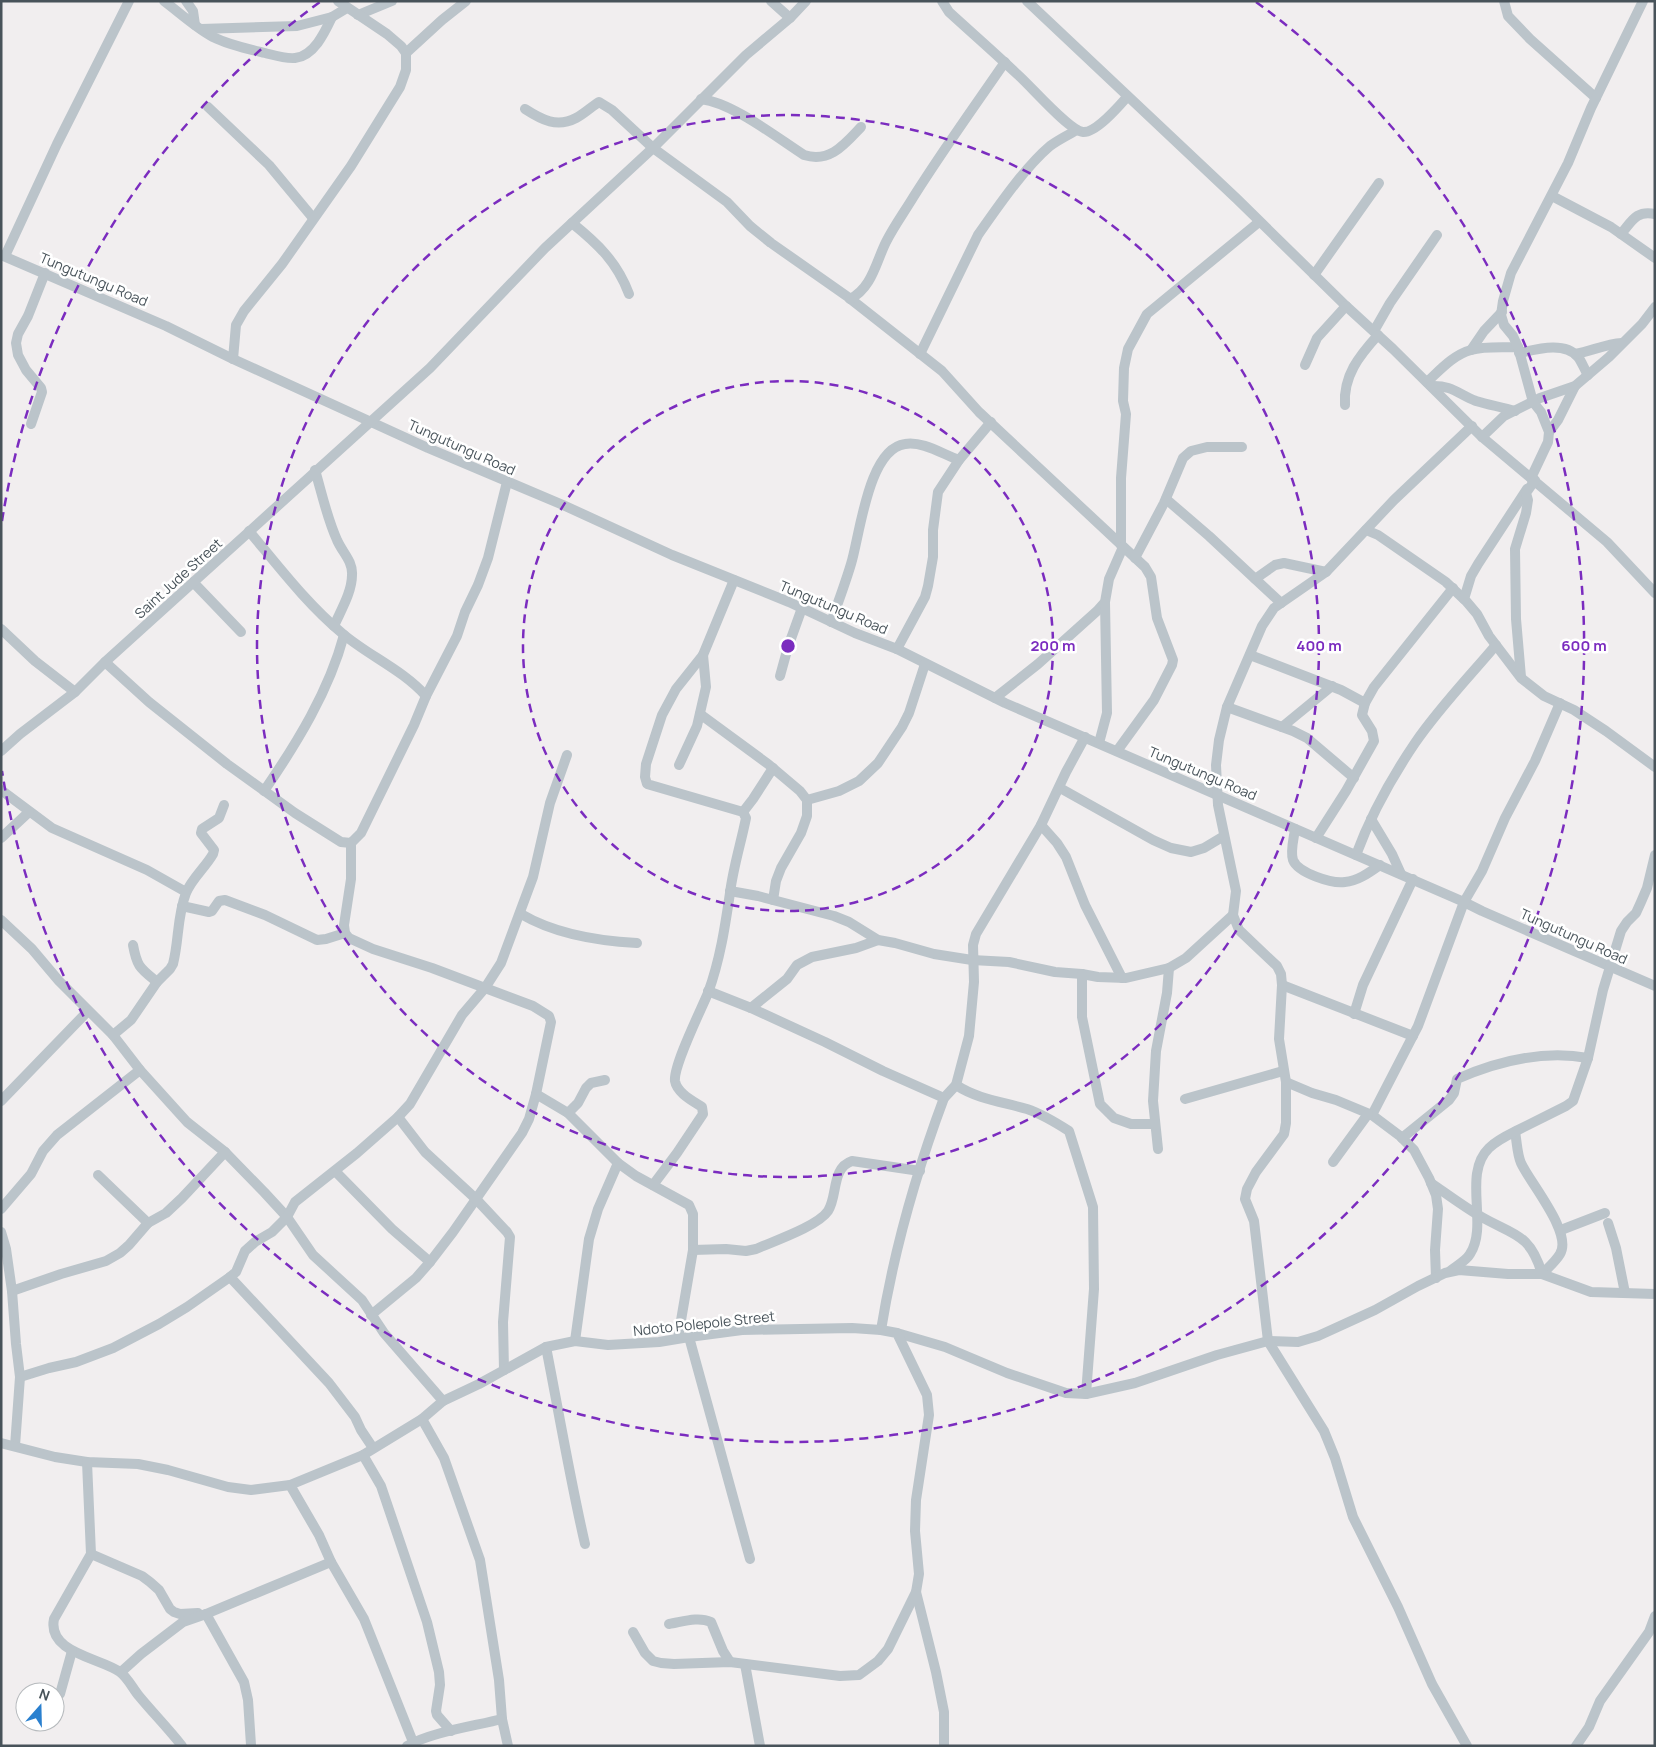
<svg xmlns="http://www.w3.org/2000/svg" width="1656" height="1747" viewBox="0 0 1656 1747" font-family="Manrope,sans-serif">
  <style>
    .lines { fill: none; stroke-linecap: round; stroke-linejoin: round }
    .street { stroke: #bbc4ca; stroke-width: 10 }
    .ring { fill: none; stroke: #7b2cbf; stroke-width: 2.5; stroke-dasharray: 9 6 }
    .labels { text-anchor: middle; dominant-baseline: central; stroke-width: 5; stroke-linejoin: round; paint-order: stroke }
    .street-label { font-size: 14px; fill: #48535a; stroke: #fff }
    .centre { fill: #7b2cbf; stroke: #fff; stroke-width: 2.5 }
    .ring-label { font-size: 15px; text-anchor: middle; font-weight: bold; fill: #7b2cbf; stroke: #fff; stroke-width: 5; stroke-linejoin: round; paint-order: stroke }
  </style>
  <rect width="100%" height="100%" fill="#f1eeef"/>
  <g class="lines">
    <g class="street">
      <path d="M164 1C180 13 196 28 213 37 229 45 248 49 265 53 273 55 286 59 295 58 314 56 325 32 332 17"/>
      <polyline points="186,1 193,11 195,25"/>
      <polyline points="771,1 790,18"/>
      <path d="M942 1 949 12C972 33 995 53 1017 74 1030 85 1069 131 1083 132 1096 133 1119 106 1127 97"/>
      <polyline points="1027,1 1237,199 1346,306 1393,349 1482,437 1607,542 1655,593"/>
      <polyline points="1504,1 1508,16 1530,39 1596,98"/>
      <polyline points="358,15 392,1"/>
      <polyline points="201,29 297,26 332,17 347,8"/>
      <polyline points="406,53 442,20 466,1"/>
      <path d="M701 99C733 103 776 137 804 155 830 163 844 145 861 127"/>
      <polyline points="208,107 269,165 313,218"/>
      <path d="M525 109C542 120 557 128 576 118 584 114 591 107 599 102L612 110 653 148 727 202 750 226 771 243 848 297 942 371 979 412 1145 567 1151 577 1157 618 1173 660 1172 665 1154 700 1117 751"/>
      <polyline points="1552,196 1611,227 1655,258"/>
      <path d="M572 223C598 244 617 262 629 294"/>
      <path d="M1621 234C1632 221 1636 210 1655 214"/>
      <polyline points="1,255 166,326 233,359 428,448 563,505 672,555 789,602 855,633 897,649 1005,703 1464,902 1482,911 1655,986"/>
      <polyline points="5,256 57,144 129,1"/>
      <polyline points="1314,275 1379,183"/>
      <path d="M850 299C872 288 876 262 886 242 894 226 905 211 914 196 943 150 974 107 1005 62"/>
      <polyline points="1374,331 1390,303 1437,235"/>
      <polyline points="1471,350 1484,331 1502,312"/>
      <path d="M1519 353C1537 349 1565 341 1578 357 1582 362 1584 369 1588 375"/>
      <path d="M920 354 978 235C997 208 1025 167 1050 146 1058 140 1068 135 1077 130"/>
      <path d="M1575 354C1592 351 1605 344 1622 343"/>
      <polyline points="233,359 236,325 244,311 282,264 351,166 400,87 406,70 406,53 401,46 387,34 338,1"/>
      <polyline points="1305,365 1317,338 1346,306"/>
      <path d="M1427 382C1440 370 1453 355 1471 350 1485 346 1503 348 1518 347"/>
      <path d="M1431 386C1452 385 1458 394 1476 401 1489 405 1502 407 1515 411"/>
      <path d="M1345 405C1343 376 1359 356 1378 335"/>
      <polyline points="31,424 42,392 41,388 26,370 18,355 16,343 18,334 28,316 45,273"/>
      <polyline points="1549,432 1558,420 1575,386"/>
      <polyline points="1482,437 1504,416 1540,398 1575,386 1609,357 1642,324 1655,307"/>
      <path d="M315 470C322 494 327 518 337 540 342 552 353 561 352 575 352 592 341 610 334 626"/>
      <polyline points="1531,478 1548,442 1549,432 1541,412 1533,402 1518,347 1513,336 1504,325 1501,315 1503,301 1511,273 1568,163 1591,108 1643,1"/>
      <polyline points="1166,499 1209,536 1281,603"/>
      <polyline points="1366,530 1378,535 1446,582 1466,601 1477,614 1489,636 1521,678 1544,696 1574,710 1606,731 1655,767"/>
      <path d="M249 531C279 567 307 604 343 634 369 656 403 670 426 696"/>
      <polyline points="1121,545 1121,478 1126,414 1123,401 1124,368 1128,349 1147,314 1259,222"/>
      <polyline points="1135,558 1164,503 1183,458 1191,451 1207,447 1242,447"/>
      <polyline points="1255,579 1275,565 1284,563 1326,572"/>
      <polyline points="193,582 241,632"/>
      <polyline points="1464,599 1471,576 1478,564 1527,489"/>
      <path d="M831 622C838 603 845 584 851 564 860 535 868 449 905 444 923 441 942 454 959 460"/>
      <polyline points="1,629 35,661 75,692"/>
      <polyline points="897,649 925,597 928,586 933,557 933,530 938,492 959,460 991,422"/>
      <polyline points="1250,655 1341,690 1365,703"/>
      <polyline points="105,662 149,702 227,764 295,813 341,842 351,843 361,833 414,725 426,696 457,636 465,612 478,585 488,558 507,482"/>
      <polyline points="780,676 788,647 802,608"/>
      <polyline points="1521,677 1516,619 1515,549 1526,513 1528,500 1526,493 1535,480"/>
      <polyline points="995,698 1038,664 1097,611 1105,602 1109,579 1123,547"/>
      <polyline points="1227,707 1293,731 1307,738 1354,778"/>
      <polyline points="700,714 768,764 800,791 807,800 807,816 801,833 781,868 776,881 773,900"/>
      <polyline points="1282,727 1332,686"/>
      <polyline points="1099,743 1107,713 1105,602"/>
      <polyline points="1,751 20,734 75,692 105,662 430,368 545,248 653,148 746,55 790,18 806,1"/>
      <polyline points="679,765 697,726 706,687 703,655"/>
      <polyline points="1060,788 1153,840 1171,848 1191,852 1204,848 1224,836"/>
      <polyline points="1,790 52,828 147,870 186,892"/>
      <path d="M264 791C297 743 329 691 344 635"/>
      <polyline points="807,800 839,791 859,781 878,763 902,727 909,713 925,664"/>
      <polyline points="743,812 753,799 773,768"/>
      <polyline points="1371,819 1392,854 1401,874"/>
      <polyline points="1041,825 1057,843 1066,857 1085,905 1122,978"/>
      <path d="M1295 829C1294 838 1290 851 1293 860 1298 873 1332 884 1345 882 1358 881 1370 872 1380 865"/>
      <polyline points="1,838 29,812"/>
      <polyline points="1316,838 1346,791 1374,741 1372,731 1362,715 1365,703 1374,687 1453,588"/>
      <polyline points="351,843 351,879 344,925 345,933 349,938 373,949 432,968 533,1006 549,1016 551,1022 536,1094 529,1119 522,1133 453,1232 430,1262 416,1278 371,1315"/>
      <path d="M1356 855C1370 817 1392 777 1415 743 1439 708 1469 677 1496 645"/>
      <polyline points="730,891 758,896 834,916 849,922 878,940 895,943 934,954 972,960 1009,962 1055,972 1082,974 1098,977 1126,978 1169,968 1186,958 1233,915"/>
      <polyline points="182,906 209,912 212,911 219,901 225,900 265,915 317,940 326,939 345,933"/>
      <path d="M521 914C555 934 598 941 637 943"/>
      <polyline points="1,920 32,949 59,981 113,1035 140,1070 187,1122 225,1152 264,1192 287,1217 313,1255 362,1300 384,1333 443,1401"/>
      <path d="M133 945C137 967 140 968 157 982"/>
      <polyline points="1082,974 1082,1017 1100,1104 1114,1118 1131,1124 1155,1124"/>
      <polyline points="1282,985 1413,1036"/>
      <polyline points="708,991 751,1008 825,1042 883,1071 944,1098"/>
      <polyline points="751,1008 787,979 797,965 812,957 856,948 878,940"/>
      <polyline points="1354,1014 1363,985 1413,879"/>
      <path d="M113 1035 131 1020 157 982 170 969 173 964C179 941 177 916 186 893 192 878 205 868 213 854L214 850 201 833 202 829 219 818 224 805"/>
      <polyline points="1286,1082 1312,1093 1336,1100 1372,1115 1400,1136 1414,1150 1429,1178 1436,1195 1438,1209 1435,1250 1436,1278"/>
      <path d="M956 1085C977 1099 1003 1102 1027 1109 1042 1114 1055 1122 1069 1131L1093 1207 1094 1289 1086 1394"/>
      <polyline points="536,1094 568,1113 618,1163 636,1176 689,1205 693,1214 693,1250 678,1338"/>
      <polyline points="1185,1099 1283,1071"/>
      <polyline points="1,1101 88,1011"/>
      <polyline points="568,1113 578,1103 586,1088 591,1083 605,1080"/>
      <polyline points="1372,1115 1418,1026 1464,902 1482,871 1505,818 1535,761 1560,703"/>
      <polyline points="398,1117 425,1152 476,1199 507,1232 510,1237 503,1322 504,1370"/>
      <path d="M1515 1132C1517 1142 1517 1154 1521 1163 1530 1183 1573 1233 1560 1254 1556 1261 1548 1268 1542 1274"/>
      <path d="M1402 1138 1449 1100 1454 1093 1457 1079C1498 1061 1543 1050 1588 1058"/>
      <polyline points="1158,1149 1153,1101 1156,1051 1167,993 1169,968"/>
      <polyline points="1333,1162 1368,1114"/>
      <polyline points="335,1171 392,1229 430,1262"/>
      <polyline points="98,1175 148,1223"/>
      <path d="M1431 1183C1447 1194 1463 1206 1480 1216 1512 1235 1530 1232 1542 1274"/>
      <path d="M653 1185 677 1153 703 1114 702 1107C693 1101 677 1093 675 1081 673 1066 701 1010 708 993 720 960 725 927 730 893 733 868 741 843 746 818L743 812 647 784 645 777 646 764 662 715 676 689 703 655 734 580"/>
      <polyline points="1,1209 31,1174 43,1151 57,1135 140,1070"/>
      <polyline points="1608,1223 1616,1248 1625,1293"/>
      <polyline points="1561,1230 1605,1213"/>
      <polyline points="1,1232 6,1249 12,1291 16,1344 20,1377 15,1446"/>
      <path d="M693 1250 726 1249 746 1251 756 1249C774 1241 818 1226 828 1211 838 1196 831 1168 852 1161L920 1171"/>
      <path d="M1450 1271C1456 1266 1466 1261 1470 1254 1489 1225 1462 1174 1489 1148 1497 1140 1508 1135 1518 1130 1534 1122 1550 1114 1566 1106L1573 1101 1588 1058 1603 990 1621 931 1627 922 1636 913 1641 902 1647 888 1655 855"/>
      <polyline points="230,1277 329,1383 355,1417 361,1430 373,1448"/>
      <polyline points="12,1291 61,1274 106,1261 120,1253 129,1245 148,1223 166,1213 182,1198 225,1152"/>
      <path d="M881 1330C894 1250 916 1173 944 1098L956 1085 969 1036 974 982 973 945 976 934 1041 825 1066 772 1085 737"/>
      <polyline points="897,1333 945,1347 1007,1373 1066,1393 1086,1394 1135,1383 1217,1355 1268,1341 1298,1342 1318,1336 1375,1310 1418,1286 1445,1273 1459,1270 1508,1274 1542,1274 1591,1292 1655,1294"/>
      <polyline points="689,1337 750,1559"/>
      <polyline points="575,1341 589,1239 598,1209 618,1163"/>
      <path d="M546 1347C559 1413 570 1479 585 1544"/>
      <polyline points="20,1377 49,1368 76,1362 113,1348 159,1324 187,1307 230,1277 236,1272 245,1251 255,1242 272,1232 287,1217 295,1202 357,1153 398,1117 410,1104 462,1015 485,988 501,963 533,877 550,803 567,755"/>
      <polyline points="422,1419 444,1458 480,1560 499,1680 502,1719 508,1746"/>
      <polyline points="1,1443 55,1457 87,1462 138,1464 168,1470 228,1487 251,1490 290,1485 363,1455 422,1419 443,1401 479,1384 546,1347 575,1341 608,1345 659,1342 689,1337 742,1330 852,1328 881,1330 897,1333 927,1395 929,1415 916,1500 915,1531 919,1574 916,1592 888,1649 878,1661 859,1675 840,1676 730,1662 674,1664 661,1663 653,1661 645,1653 633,1632"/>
      <polyline points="363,1455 381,1486 427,1622 439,1672 440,1685 436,1711 437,1715 451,1731"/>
      <path d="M87 1462 91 1554 54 1619C47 1653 101 1658 120 1672 128 1678 133 1689 139 1696 153 1713 168 1728 182 1746"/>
      <polyline points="290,1485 319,1535 331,1562 364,1619 413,1742"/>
      <polyline points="91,1554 142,1576 150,1582 159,1590 170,1609 174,1612 180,1614 198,1613"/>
      <polyline points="916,1592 936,1672 944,1712 944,1746"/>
      <polyline points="206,1614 244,1682 248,1700 251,1745"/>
      <path d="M669 1624C682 1622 698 1616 711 1622L723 1651 730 1662"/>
      <polyline points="745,1664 760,1746"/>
      <polyline points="121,1672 141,1654 183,1622 206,1614 331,1562"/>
      <polyline points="60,1694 72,1651"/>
      <path d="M407 1746C431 1732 475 1726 502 1719"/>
      <polyline points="1467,1746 1432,1684 1398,1607 1353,1517 1335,1458 1324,1431 1268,1341 1254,1221 1245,1199 1247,1189 1256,1172 1284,1134 1286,1123 1286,1082 1279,1039 1282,985 1281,974 1277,966 1239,930 1233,915 1236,891 1218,805 1216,765 1219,740 1227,707 1262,626 1274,608 1326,572 1394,500 1472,426"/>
      <polyline points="1576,1746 1589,1727 1600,1701 1649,1632 1655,1616"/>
    </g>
  </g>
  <g class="ring">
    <circle cx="788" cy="646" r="265"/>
    <circle cx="788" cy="646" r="531"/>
    <path d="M2 521A796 796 0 0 1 320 2M1256 2A796 796 0 1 1 2 771"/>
  </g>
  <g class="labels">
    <g class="street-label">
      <text transform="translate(94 279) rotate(23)">Tungutungu Road</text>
      <text transform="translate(462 447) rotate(24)">Tungutungu Road</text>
      <text transform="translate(178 578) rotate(-42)">Saint Jude Street</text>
      <text transform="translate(834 607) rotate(23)">Tungutungu Road</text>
      <text transform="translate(1203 773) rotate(23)">Tungutungu Road</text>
      <text transform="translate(1574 936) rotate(24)">Tungutungu Road</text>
      <text transform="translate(704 1323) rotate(-6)">Ndoto Polepole Street</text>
    </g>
  </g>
  <circle cx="788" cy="646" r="8" class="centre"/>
  <g class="ring-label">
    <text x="1053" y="651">200 m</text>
    <text x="1319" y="651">400 m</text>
    <text x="1584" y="651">600 m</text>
  </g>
  <rect width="1656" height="1747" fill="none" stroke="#48535a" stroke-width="5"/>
  <g transform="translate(40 1707) rotate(20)"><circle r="24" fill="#ffffff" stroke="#b6babd"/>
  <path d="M0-4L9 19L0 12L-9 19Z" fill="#2a80cf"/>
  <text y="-8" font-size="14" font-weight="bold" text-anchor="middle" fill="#48535a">N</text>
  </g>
</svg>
